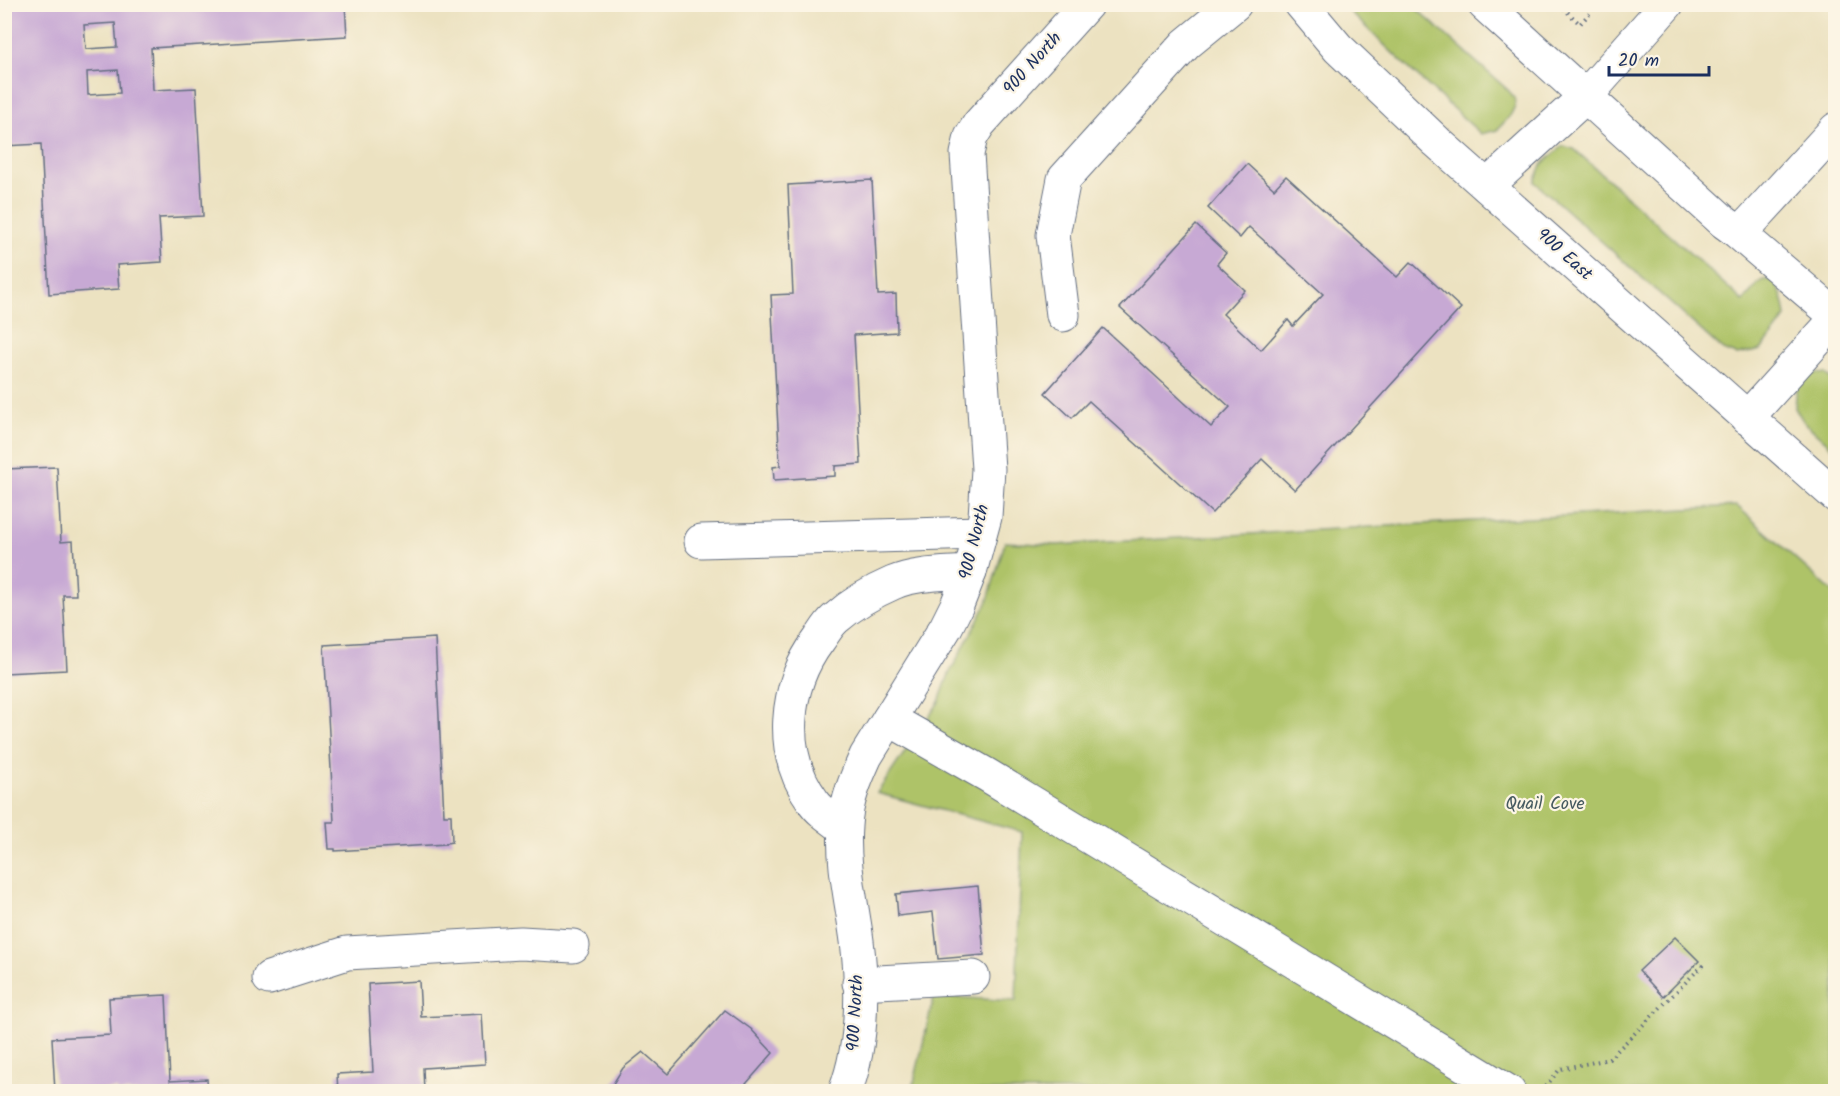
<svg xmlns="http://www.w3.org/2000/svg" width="1840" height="1096" viewBox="0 0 1840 1096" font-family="Kalam,sans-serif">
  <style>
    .green { fill: #aec367; stroke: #647962; stroke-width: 1.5 }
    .building { fill: #c7a9d4; fill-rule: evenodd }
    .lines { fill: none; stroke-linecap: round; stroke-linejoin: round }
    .minor-casing { stroke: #646e81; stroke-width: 35 }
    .path { stroke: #646e81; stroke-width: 4; stroke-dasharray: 1.5 4.5; stroke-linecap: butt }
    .minor { stroke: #fff; stroke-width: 33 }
    .labels { text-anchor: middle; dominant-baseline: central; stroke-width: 4.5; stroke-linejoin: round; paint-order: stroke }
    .street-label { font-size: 18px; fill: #1b2f5e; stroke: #fcf5e5 }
    .park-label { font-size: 18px; fill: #475b61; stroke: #fcf5e5 }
  </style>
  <rect width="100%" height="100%" fill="#fcf5e5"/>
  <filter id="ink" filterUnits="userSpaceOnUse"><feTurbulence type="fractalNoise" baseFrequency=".0167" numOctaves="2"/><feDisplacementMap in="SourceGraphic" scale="12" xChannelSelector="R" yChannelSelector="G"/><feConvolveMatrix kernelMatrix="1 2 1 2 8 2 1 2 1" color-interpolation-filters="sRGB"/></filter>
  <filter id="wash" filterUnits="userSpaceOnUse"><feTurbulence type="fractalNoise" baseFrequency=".008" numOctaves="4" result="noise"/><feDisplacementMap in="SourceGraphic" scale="24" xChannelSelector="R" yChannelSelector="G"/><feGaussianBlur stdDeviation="1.35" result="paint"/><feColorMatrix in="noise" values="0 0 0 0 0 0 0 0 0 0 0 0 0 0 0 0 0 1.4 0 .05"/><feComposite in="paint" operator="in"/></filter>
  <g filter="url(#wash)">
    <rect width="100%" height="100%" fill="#ece2c1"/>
    <g class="green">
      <polygon points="1343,5 1412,5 1508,90 1515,98 1515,106 1510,116 1497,130 1481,134 1403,63"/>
      <path d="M1563 146 1574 149 1743 301C1748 296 1753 288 1759 283 1778 268 1785 306 1786 317L1761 350 1737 355 1723 350 1535 182 1541 165Z"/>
      <polygon points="1815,373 1826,374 1835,383 1835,450 1804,422 1795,408 1797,383 1805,374"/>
      <polygon points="1737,506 1835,594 1835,1091 912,1091 934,996 1016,1001 1022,832 877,793 939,702 949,674 987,603 1005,542 1056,545"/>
    </g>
    <g id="blocks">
      <g class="building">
        <path d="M4 4H345L347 36 151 48 153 90 196 88 203 216 159 218 162 262 117 265 119 289 49 294 41 144 4 146ZM115 23 117 47 86 49 84 25ZM118 70 120 93 88 95 87 72Z"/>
        <polygon points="1247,164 1274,189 1286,176 1397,277 1411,262 1461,308 1295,490 1262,459 1212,513 1089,401 1072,418 1045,393 1103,328 1211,427 1230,407 1120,308 1196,225 1226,253 1217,264 1245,290 1223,314 1261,350 1288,320 1293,326 1323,294 1249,227 1240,238 1208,208"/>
        <polygon points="872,180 878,295 896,294 897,332 854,335 861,464 835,466 835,476 774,480 773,467 780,466 771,295 793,294 788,185"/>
        <polygon points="57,467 61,542 73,541 76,595 63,595 67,670 4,673 4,469"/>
        <polygon points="435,638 444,815 451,815 452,842 446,843 446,844 335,851 335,849 329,849 327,822 334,822 324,645"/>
        <polygon points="978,886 984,955 938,959 933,912 898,916 896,894"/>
        <polygon points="1675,937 1699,961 1663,997 1639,971"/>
        <polygon points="419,981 421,1017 482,1014 485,1064 423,1068 424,1092 338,1092 337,1074 373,1072 368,984"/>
        <polygon points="166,995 170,1081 207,1079 208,1092 118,1092 117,1089 55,1092 52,1038 111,1035 109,998"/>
        <polygon points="725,1010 751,1029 773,1053 739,1092 609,1090 623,1068 643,1052 668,1074"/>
      </g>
    </g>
  </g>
  <g filter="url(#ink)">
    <use href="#blocks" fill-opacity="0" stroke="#646e81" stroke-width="1.5"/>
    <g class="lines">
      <g class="minor-casing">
        <g id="minor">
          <polyline points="1301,4 1338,48 1437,142 1836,496"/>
          <polyline points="1484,4 1724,222 1735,230 1747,226 1836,129"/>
          <polyline points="1487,186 1586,96 1667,4"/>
          <polyline points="1735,230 1836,316"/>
          <polyline points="1063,315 1053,235 1064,179 1186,44 1235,4"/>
          <polyline points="1747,418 1836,319"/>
          <polyline points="701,541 980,533"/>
          <polyline points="889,719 987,775 1509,1092"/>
          <path d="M844 828C834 820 820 812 813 801 778 753 784 687 819 640 824 633 829 624 835 619 852 604 872 592 893 583 916 573 945 574 970 572"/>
          <polyline points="269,978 347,953 521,943 573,946"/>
          <polyline points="859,983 973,977"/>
          <path d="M845 1092C863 1045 863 989 857 941 852 903 842 864 845 826 846 801 856 778 866 756L946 627 957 605 970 572 985 517 988 469 967 154 971 137 979 124 1087 4"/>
        </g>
      </g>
      <g class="path">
        <polyline points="1559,4 1580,24 1598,4"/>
        <polyline points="1542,1091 1560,1069 1609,1059 1704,964"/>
      </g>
      <use href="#minor" class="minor"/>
    </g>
  </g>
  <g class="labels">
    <g class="street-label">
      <text transform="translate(1033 64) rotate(-48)">900 North</text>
      <text transform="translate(1564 255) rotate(42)">900 East</text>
      <text transform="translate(975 542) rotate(-76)">900 North</text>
      <text transform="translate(856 1013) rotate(-87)">900 North</text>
    </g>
    <g class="park-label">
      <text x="1545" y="804">Quail Cove</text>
    </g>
  </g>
  <rect width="1840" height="1096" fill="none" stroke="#fcf5e5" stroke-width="24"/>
  <path d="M1609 66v9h100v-9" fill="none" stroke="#1b2f5e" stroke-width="3"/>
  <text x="1618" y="66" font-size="18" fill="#1b2f5e" stroke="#fcf5e5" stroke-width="4.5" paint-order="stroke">20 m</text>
</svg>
